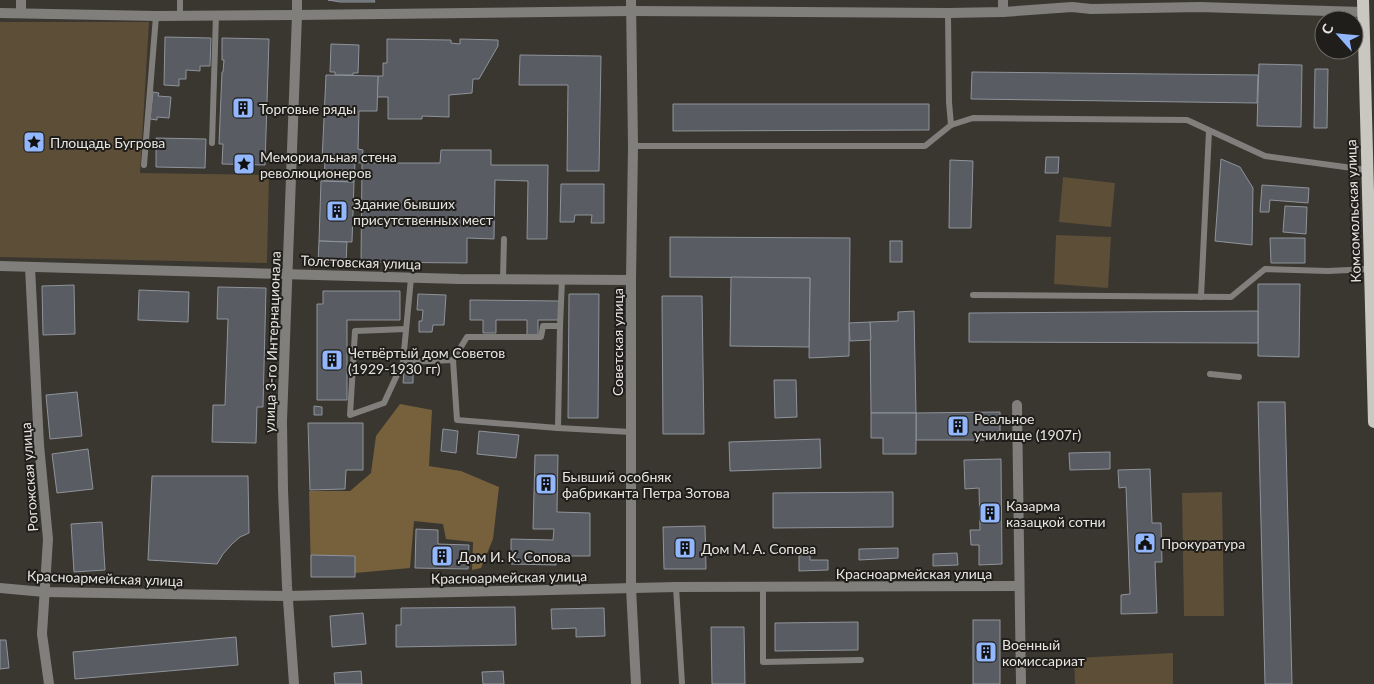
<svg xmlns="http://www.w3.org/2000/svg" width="1374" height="684" viewBox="0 0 1374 684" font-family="Lato,sans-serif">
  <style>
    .green { fill: #5c4e37 }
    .forest { fill: #76613c }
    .building { fill: #595d63; stroke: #8f939b }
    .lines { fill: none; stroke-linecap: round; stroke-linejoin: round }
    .service { stroke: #817f7c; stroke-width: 6 }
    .pedestrian { stroke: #817f7c; stroke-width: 10 }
    .minor { stroke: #817f7c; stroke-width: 10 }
    .tertiary { stroke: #817f7c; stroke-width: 10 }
    .primary { stroke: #cac6c0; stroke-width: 12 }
    .labels { text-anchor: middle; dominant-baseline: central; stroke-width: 4; stroke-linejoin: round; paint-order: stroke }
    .poi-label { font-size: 14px; fill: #e8e5e1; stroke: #1f1e1b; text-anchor: start }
    .street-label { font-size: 14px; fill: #e8e5e1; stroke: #1f1e1b }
  </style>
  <rect width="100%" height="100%" fill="#3a3630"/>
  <g class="green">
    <polygon points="0,22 149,22 140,173 269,175 267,263 0,257"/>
    <polygon points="1063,177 1115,183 1111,227 1059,222"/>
    <polygon points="1056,235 1111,237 1108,288 1054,284"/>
    <polygon points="1222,492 1224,616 1184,616 1182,493"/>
    <polygon points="1173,653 1173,684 1075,684 1074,658"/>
  </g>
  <polygon class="forest" points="400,404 432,410 429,466 461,471 499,487 493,539 481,568 472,570 473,542 446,539 443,524 414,521 410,568 311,577 309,491 350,491 371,473 376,436"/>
  <g class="building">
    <polygon points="328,0 374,0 375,2 340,2"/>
    <polygon points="165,37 211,38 210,66 200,66 200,71 186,70 186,79 179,79 179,86 164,85"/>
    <polygon points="222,38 269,39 265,165 222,164 223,144 219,144 222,72 223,72 224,60 222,60"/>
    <polygon points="387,39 451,40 451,43 460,44 460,39 498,40 498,46 479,79 473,79 472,93 449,95 449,117 422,116 422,119 388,119 388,97 377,97 378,76 383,76 383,63 387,63"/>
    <polygon points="331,44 359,45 358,73 353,73 353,75 335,75 335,72 330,72"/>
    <polygon points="520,55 601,56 599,171 567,171 568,85 519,85"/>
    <polygon points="1259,64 1302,65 1301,127 1257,126"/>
    <polygon points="1315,69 1328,69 1327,128 1314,128"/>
    <polygon points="972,72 1258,75 1257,103 971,99"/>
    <polygon points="326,75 378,76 377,111 359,111 358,149 363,150 362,163 322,161"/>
    <polygon points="153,92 159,93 158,96 171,97 169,118 157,117 157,120 150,119"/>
    <polygon points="673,104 929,104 929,130 673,131"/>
    <polygon points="156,138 206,139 205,168 156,167"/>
    <polygon points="441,150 491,150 491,165 548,165 547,239 527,239 528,181 495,180 494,239 467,238 467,263 361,262 362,163 440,163"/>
    <polygon points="1046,157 1059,157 1058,173 1045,173"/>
    <polygon points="1221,159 1240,167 1253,188 1252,245 1215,241"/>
    <polygon points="950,160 973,161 971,228 949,228"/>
    <polygon points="325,161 355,162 354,182 324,181"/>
    <polygon points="321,181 354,182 352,242 319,241"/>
    <polygon points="561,184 604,184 604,223 591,223 592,215 575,215 574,222 560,222"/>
    <polygon points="1262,185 1309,188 1308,203 1270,200 1269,212 1260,212"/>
    <polygon points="1285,206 1307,207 1306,234 1283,232"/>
    <polygon points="670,237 850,238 849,356 809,358 810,278 670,277"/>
    <polygon points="1270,238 1305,238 1305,263 1271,263"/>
    <polygon points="319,241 347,242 346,263 318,262"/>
    <rect x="890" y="241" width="12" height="21"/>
    <polygon points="731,277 810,278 809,347 730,346"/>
    <polygon points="1258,284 1300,284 1299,357 1258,356"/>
    <polygon points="74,285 75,334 43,335 42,286"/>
    <polygon points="218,287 266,288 263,407 257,407 256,443 212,442 213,405 225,405 228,319 217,319"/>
    <polygon points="139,290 189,292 188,322 138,320"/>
    <polygon points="323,291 400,291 400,320 347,320 347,400 317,400 317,304 323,304"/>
    <polygon points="418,294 446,295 444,325 433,325 432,332 419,332 419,321 422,321 423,310 417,310"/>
    <polygon points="569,294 599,294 598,418 568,418"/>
    <polygon points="662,296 702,296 704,434 663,434"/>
    <polygon points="470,300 560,301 560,320 538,320 538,335 527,335 527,320 496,320 496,333 483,333 483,320 470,320"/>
    <polygon points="914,311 916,413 871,413 870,322 898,321 898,312"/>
    <polygon points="1258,311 1258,343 969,342 969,313"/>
    <polygon points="870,322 871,340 850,341 849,323"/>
    <polygon points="404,371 413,371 413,383 403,383"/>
    <polygon points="774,380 796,380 797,417 775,418"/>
    <polygon points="77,392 82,436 50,439 46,395"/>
    <polygon points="1258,402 1285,402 1292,684 1265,684"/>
    <polygon points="314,406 322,407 322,415 314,415"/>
    <polygon points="1000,412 1000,440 916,440 916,413"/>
    <polygon points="871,413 916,413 916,454 883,454 883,438 871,438"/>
    <polygon points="308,423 363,423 363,470 346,470 345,489 310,490"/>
    <polygon points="443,429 458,431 456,453 441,451"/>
    <polygon points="479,431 519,435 516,458 477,454"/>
    <polygon points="820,439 821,468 730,471 729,442"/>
    <polygon points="88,449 93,489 57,493 52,454"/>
    <polygon points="1110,452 1110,469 1070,470 1069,453"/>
    <polygon points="535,455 558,455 557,512 590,513 590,556 556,556 556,565 511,564 511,539 553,540 554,529 533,529"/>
    <polygon points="1001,459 1002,564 979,565 979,545 971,545 970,530 980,530 979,488 965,489 964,460"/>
    <polygon points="1150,469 1152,523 1161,523 1162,562 1155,562 1157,613 1121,614 1121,595 1130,594 1126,487 1119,488 1118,470"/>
    <polygon points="152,476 248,476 249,533 240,537 232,544 223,554 217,564 148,560"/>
    <polygon points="893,492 893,527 773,528 773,493"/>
    <polygon points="102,522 105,570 74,572 71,524"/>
    <polygon points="705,526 706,569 664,569 663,527"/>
    <polygon points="416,529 438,530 438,544 469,545 468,569 415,568"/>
    <polygon points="898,548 898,558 859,560 859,549"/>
    <polygon points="957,553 958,565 933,566 933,554"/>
    <polygon points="810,554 810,560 828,560 828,570 799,571 799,555"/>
    <polygon points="311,555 355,556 355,577 311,577"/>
    <polygon points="515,607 516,645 396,647 396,625 401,625 401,608"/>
    <polygon points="604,608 605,636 576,637 576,628 552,629 551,609"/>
    <polygon points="363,613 366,644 332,647 330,616"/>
    <rect x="973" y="620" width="27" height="64"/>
    <polygon points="858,622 858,650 775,651 775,623"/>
    <polygon points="711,627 744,627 745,684 712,684"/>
    <polygon points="236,637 238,665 75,679 73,652"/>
    <polygon points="0,640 6,640 9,668 0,669"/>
    <polygon points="361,671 362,684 335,684 334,673"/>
    <polygon points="503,671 504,684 483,684 482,672"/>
  </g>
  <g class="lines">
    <g class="service">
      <polyline points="180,0 180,16"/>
      <polyline points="948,13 949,102 951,125"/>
      <polyline points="212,143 216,15"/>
      <polyline points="633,146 925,146 951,125 973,118 1187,120 1265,156 1367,170"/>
      <polyline points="144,165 156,16"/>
      <polyline points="411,278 403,362 453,360 467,337 541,337 543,326 560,326 562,280"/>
      <polyline points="503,279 504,239"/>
      <polyline points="973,295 1231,297 1265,269 1328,271 1370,269"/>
      <polyline points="1201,297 1209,131"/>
      <polyline points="560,326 558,428 631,432"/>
      <polyline points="453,360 457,420 558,428"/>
      <polyline points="403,362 384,403 350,415 355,331 406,329"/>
      <polyline points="1210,374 1239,377"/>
      <polyline points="676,587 682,684"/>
      <polyline points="763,587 763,662 861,660"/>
    </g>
    <polyline class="pedestrian" points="297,15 297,0"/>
    <g class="minor">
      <polyline points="1003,12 1003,0"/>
      <polyline points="0,266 459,279 631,280"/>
      <polyline points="30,267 39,445 48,539 42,634 49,684"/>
      <polyline points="1017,405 1021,684"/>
      <polyline points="0,588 44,592 287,596 676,587 1019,586"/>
      <polyline points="294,684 287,586 283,490 282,421 297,15"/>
    </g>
    <g class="tertiary">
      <polyline points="21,0 21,13"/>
      <polyline points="631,0 633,146 631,280 631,588 636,684"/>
      <polyline points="0,13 156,16 297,15 631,11 948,13 1003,12 1072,7 1091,9 1200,7 1363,12"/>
    </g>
    <polyline class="primary" points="1363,0 1374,422"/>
  </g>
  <defs>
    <g id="building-square" transform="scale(1.125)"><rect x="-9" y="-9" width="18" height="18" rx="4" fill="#92b7fd" stroke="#1f1e1b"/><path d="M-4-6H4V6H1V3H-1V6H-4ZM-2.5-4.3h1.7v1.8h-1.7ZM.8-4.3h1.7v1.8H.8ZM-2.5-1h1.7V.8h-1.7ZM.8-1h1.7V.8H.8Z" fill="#111"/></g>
    <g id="sight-square" transform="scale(1.125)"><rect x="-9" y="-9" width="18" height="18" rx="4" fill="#92b7fd" stroke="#1f1e1b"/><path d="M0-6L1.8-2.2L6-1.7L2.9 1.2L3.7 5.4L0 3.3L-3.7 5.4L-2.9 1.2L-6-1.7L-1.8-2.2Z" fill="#111"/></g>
    <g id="civic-square" transform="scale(1.125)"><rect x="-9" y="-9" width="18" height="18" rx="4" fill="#92b7fd" stroke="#1f1e1b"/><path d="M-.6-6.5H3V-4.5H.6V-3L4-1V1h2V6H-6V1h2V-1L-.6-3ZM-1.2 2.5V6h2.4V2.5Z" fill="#111"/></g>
  </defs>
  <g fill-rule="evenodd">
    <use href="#building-square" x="243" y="108"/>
    <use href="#sight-square" x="34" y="142"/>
    <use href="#sight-square" x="244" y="164"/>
    <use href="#building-square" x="337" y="211"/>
    <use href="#building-square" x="332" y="360"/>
    <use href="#building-square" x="958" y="426"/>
    <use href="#building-square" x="546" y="484"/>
    <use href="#building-square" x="990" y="513"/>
    <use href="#civic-square" x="1145" y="543"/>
    <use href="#building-square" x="685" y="548"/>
    <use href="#building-square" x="442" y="556"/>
    <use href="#building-square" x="986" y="652"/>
  </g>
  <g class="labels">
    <g class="poi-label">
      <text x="259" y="108">Торговые ряды</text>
      <text x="50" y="142">Площадь Бугрова</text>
      <text x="260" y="156">Мемориальная стена<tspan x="260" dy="16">революционеров</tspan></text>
      <text x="353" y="203">Здание бывших<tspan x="353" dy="16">присутственных мест</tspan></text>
      <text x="348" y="352">Четвёртый дом Советов<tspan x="348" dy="16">(1929-1930 гг)</tspan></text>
      <text x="974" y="418">Реальное<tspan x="974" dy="16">училище (1907г)</tspan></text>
      <text x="562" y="476">Бывший особняк<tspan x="562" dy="16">фабриканта Петра Зотова</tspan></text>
      <text x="1006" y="505">Казарма<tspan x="1006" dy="16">казацкой сотни</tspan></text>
      <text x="1161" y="543">Прокуратура</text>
      <text x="701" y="548">Дом М. А. Сопова</text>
      <text x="458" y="556">Дом И. К. Сопова</text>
      <text x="1002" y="644">Военный<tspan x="1002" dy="16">комиссариат</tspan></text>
    </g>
    <g class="street-label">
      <text transform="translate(1353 211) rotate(-92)">Комсомольская улица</text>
      <text transform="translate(361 262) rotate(2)">Толстовская улица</text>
      <text transform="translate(272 342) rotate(-88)">улица 3-го Интернационала</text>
      <text transform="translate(617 342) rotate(-90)">Советская улица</text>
      <text transform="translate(29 477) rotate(-94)">Рогожская улица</text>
      <text x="914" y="573">Красноармейская улица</text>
      <text transform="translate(509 577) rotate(-1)">Красноармейская улица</text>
      <text transform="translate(105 578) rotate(2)">Красноармейская улица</text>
    </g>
  </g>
  <g transform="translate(1339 35) rotate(297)"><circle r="24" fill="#1f1e1b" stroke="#6f6e6a"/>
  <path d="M0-4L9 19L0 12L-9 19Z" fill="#92b7fd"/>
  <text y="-8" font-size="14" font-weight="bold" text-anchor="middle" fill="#e8e5e1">С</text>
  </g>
</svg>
